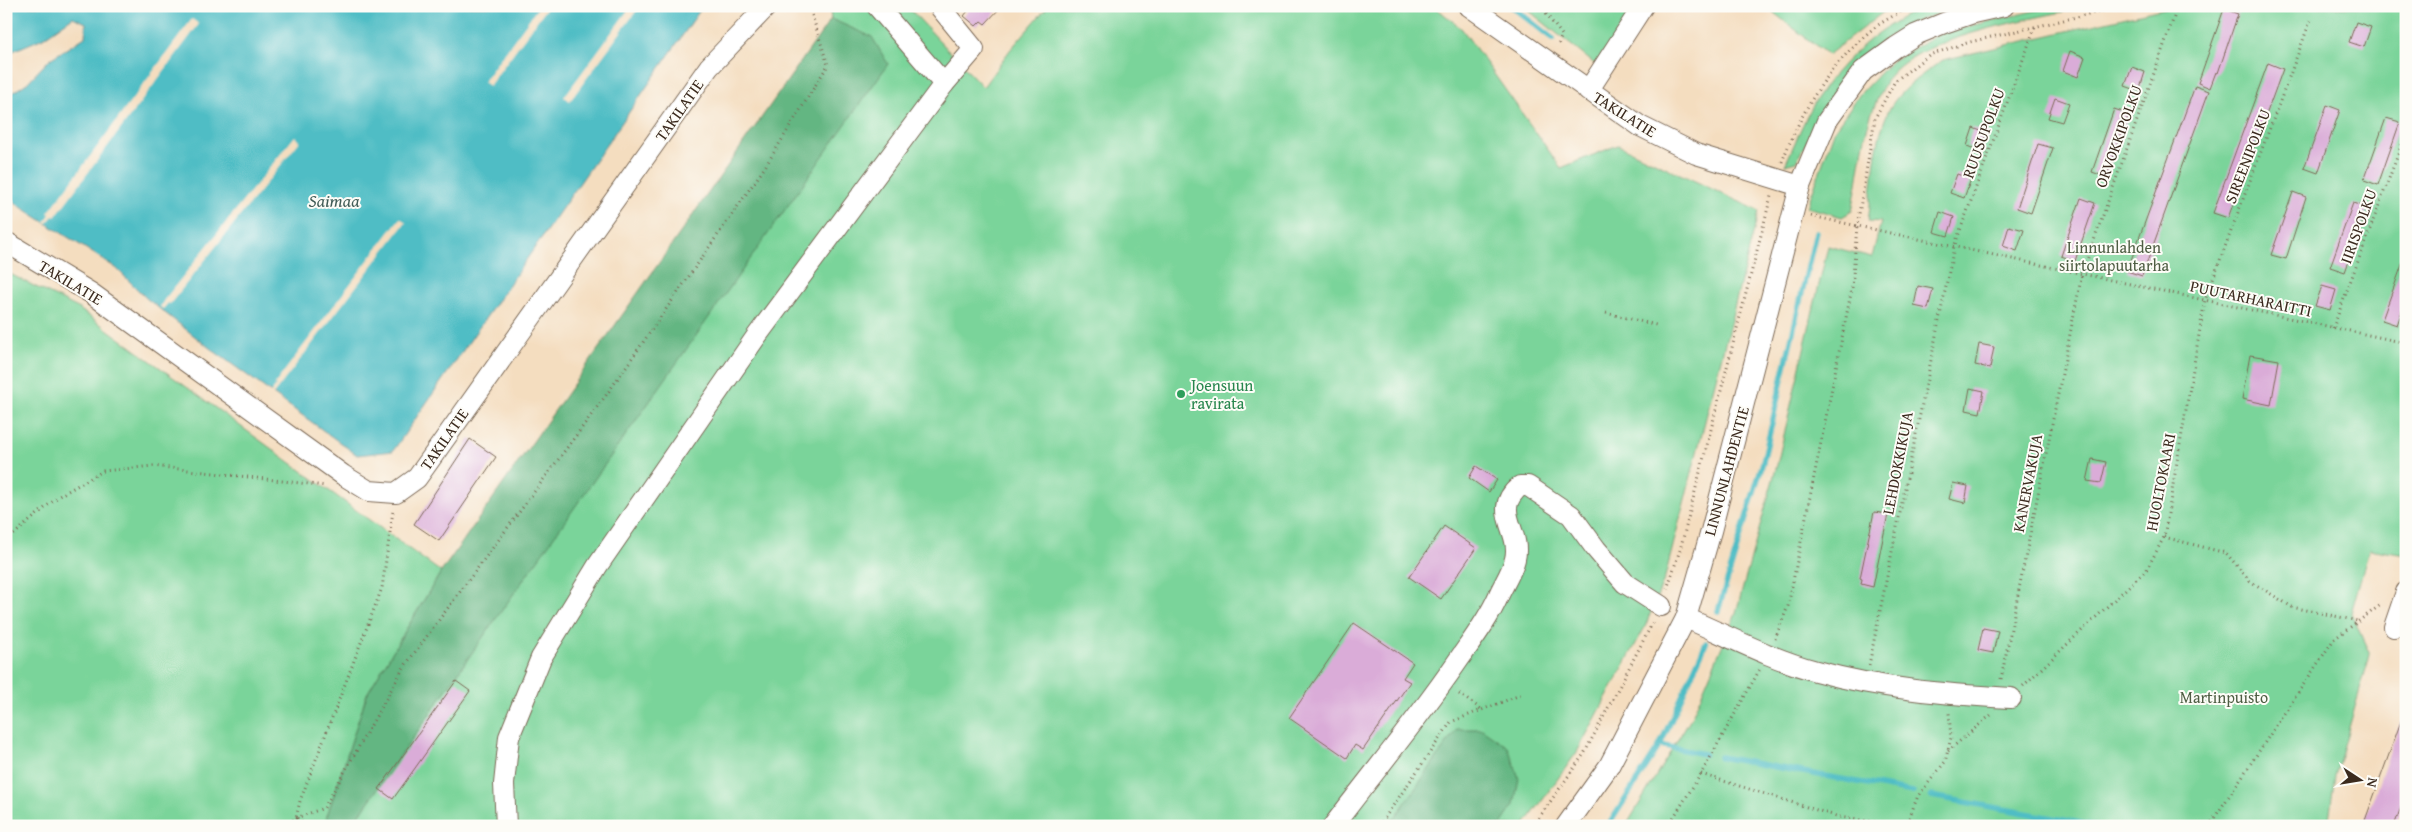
<svg xmlns="http://www.w3.org/2000/svg" width="2412" height="832" viewBox="0 0 2412 832" font-family="'Gentium Book Plus',serif">
  <style>
    .green { fill: #7ad49a; stroke: #5a7f5c }
    .forest { fill: #63b682; stroke: #4f7050 }
    .water { fill: #4fbdc5; stroke: #457472 }
    .pier { fill: #f4ddbf }
    .lines { fill: none; stroke-linecap: round; stroke-linejoin: round }
    .stream { stroke: #4fbdc5; stroke-width: 5.5 }
    .building { fill: #daacd8 }
    .minor-casing { stroke: #7c6956; stroke-width: 22 }
    .path { stroke: #7c6956; stroke-width: 3; stroke-dasharray: 1 4; stroke-linecap: butt }
    .minor { stroke: #fff; stroke-width: 20 }
    .leisure-dot { fill: #2e9e5b; stroke: #fdfcf7; stroke-width: 2 }
    .labels { text-anchor: middle; dominant-baseline: central; stroke-width: 4; stroke-linejoin: round; paint-order: stroke }
    .street-label { font-size: 16px; fill: #3b2a1e; stroke: #fdfcf7 }
    .park-label { font-size: 16px; fill: #4e5d43; stroke: #fdfcf7 }
    .leisure-label { font-size: 16px; fill: #27864d; stroke: #fdfcf7; text-anchor: start }
    .water-label { font-size: 18px; font-style: italic; fill: #425d58; stroke: #fdfcf7 }
  </style>
  <rect width="100%" height="100%" fill="#fdfcf7"/>
  <filter id="ink" filterUnits="userSpaceOnUse"><feTurbulence type="fractalNoise" baseFrequency=".02" numOctaves="2"/><feDisplacementMap in="SourceGraphic" scale="10" xChannelSelector="R" yChannelSelector="G"/><feConvolveMatrix kernelMatrix="1 2 1 2 8 2 1 2 1" color-interpolation-filters="sRGB"/></filter>
  <filter id="wash" filterUnits="userSpaceOnUse"><feTurbulence type="fractalNoise" baseFrequency=".0096" numOctaves="4" result="noise"/><feDisplacementMap in="SourceGraphic" scale="20" xChannelSelector="R" yChannelSelector="G"/><feGaussianBlur stdDeviation="1.12" result="paint"/><feColorMatrix in="noise" values="0 0 0 0 0 0 0 0 0 0 0 0 0 0 0 0 0 1.4 0 .05"/><feComposite in="paint" operator="in"/></filter>
  <g filter="url(#wash)">
    <rect width="100%" height="100%" fill="#f4ddbf"/>
    <g class="green">
      <polygon points="831,6 907,6 983,87 1010,50 1048,6 1434,6 1462,29 1561,168 1618,145 1759,211 1665,577 1645,627 1577,752 1524,826 348,826 358,817 830,33"/>
      <polygon points="1523,6 1637,6 1597,66"/>
      <polygon points="1765,6 1891,6 1828,55"/>
      <path d="M1928 6H1961C1945 12 1926 17 1911 24 1853 52 1824 108 1796 162L1785 165C1795 144 1803 121 1815 102 1837 63 1886 20 1928 6Z"/>
      <path d="M2054 6H2090C2039 18 1921 35 1889 77 1882 87 1875 104 1871 115 1861 146 1859 179 1852 211L1842 217 1807 207 1835 129 1860 94 1890 62 1941 33Z"/>
      <path d="M2174 6 2406 7V555L2369 549 2351 613 2370 655 2335 776 2328 826H1626L1692 716 1735 616 1777 465 1828 246 1872 257 1881 222 1868 221C1873 186 1873 145 1888 112 1898 90 1923 74 1943 60Z"/>
      <polygon points="6,272 78,308 441,572 367,694 325,822 331,826 6,826"/>
    </g>
    <g class="forest">
      <polygon points="831,19 872,37 888,64 476,647 358,817 348,826 331,826 325,822 367,694 441,572"/>
      <polygon points="1457,729 1482,729 1508,747 1519,778 1514,805 1500,826 1389,826"/>
    </g>
    <polygon class="water" points="6,6 703,6 393,451 357,455 211,349 146,298 116,268 18,205 9,196 6,196 6,97 27,83 50,59 85,37 86,23 73,17 43,38 6,54"/>
    <g class="pier">
      <polygon points="539,6 548,6 489,86 483,82"/>
      <polygon points="631,6 640,6 570,101 564,97"/>
      <polygon points="192,19 199,24 55,217 53,216 47,223 45,222 50,214 48,213"/>
      <polygon points="295,136 300,141 170,304 168,303 163,309 160,307 164,300"/>
      <polygon points="400,218 406,222 272,396 270,394 276,386 274,385"/>
    </g>
    <g class="lines">
      <g class="stream">
        <polyline points="1511,6 1553,39"/>
        <polyline points="1718,611 1763,462 1816,232"/>
        <polyline points="1704,754 1660,745 1706,643"/>
        <polyline points="1720,757 1913,792"/>
        <polyline points="1931,796 2097,826"/>
        <polyline points="1608,826 1660,745"/>
      </g>
    </g>
    <g id="blocks">
      <g class="building">
        <polygon points="961,6 1002,6 985,24 981,21 976,26 964,16 968,11"/>
        <polygon points="2224,9 2238,14 2218,73 2216,72 2210,88 2198,83"/>
        <polygon points="2356,22 2371,27 2364,47 2349,42"/>
        <polygon points="2070,51 2085,57 2078,77 2063,71"/>
        <polygon points="2268,63 2283,69 2228,218 2213,213"/>
        <polygon points="2132,67 2145,72 2139,91 2125,86"/>
        <polygon points="2195,86 2209,91 2142,276 2127,271"/>
        <polygon points="2055,98 2069,103 2062,122 2048,118"/>
        <polygon points="2327,105 2340,110 2318,173 2304,168"/>
        <polygon points="2114,109 2129,114 2106,177 2092,172"/>
        <polygon points="2386,118 2400,122 2378,185 2364,180"/>
        <polygon points="1973,128 1986,133 1980,151 1967,146"/>
        <polygon points="2038,144 2053,148 2031,213 2017,208"/>
        <polygon points="1957,174 1971,179 1964,198 1950,193"/>
        <polygon points="2293,192 2306,197 2286,259 2271,255"/>
        <polygon points="2081,198 2095,203 2075,261 2061,256"/>
        <polygon points="2353,203 2368,208 2345,272 2330,267"/>
        <polygon points="1940,212 1954,217 1948,236 1934,232"/>
        <polygon points="2009,226 2024,230 2017,251 2003,246"/>
        <polygon points="2403,262 2406,263 2406,300 2397,325 2382,320"/>
        <polygon points="1918,286 1933,289 1928,309 1914,306"/>
        <polygon points="2322,286 2336,290 2330,310 2315,306"/>
        <polygon points="1979,344 1994,347 1990,368 1975,365"/>
        <polygon points="2250,355 2279,360 2271,405 2242,399"/>
        <polygon points="1970,388 1984,391 1980,413 1966,410"/>
        <polygon points="470,439 496,457 439,541 414,524"/>
        <polygon points="2092,459 2106,462 2101,483 2087,481"/>
        <polygon points="1476,466 1497,480 1489,492 1469,478"/>
        <polygon points="1953,483 1968,486 1965,503 1949,499"/>
        <polygon points="1874,512 1888,514 1873,587 1861,584 1862,579 1860,578"/>
        <polygon points="1444,526 1476,548 1441,599 1409,577"/>
        <polygon points="1354,623 1413,663 1403,678 1410,682 1363,750 1355,745 1347,758 1289,718"/>
        <polygon points="1983,628 1998,631 1993,653 1978,650"/>
        <polygon points="456,681 470,691 393,799 379,789"/>
        <polygon points="2404,713 2406,713 2406,794 2394,826 2363,826"/>
      </g>
    </g>
  </g>
  <g filter="url(#ink)">
    <use href="#blocks" fill-opacity="0" stroke="#7c6956" stroke-width="1"/>
    <g class="lines">
      <g class="minor-casing">
        <g id="minor">
          <polyline points="877,6 944,84 974,49 939,6"/>
          <polyline points="1469,6 1640,126 1696,154 1800,186"/>
          <polyline points="1588,91 1643,6"/>
          <polyline points="6,242 91,293 343,475 369,491 396,493 417,478 709,67 767,6"/>
          <path d="M1686 618C1728 636 1771 659 1816 671 1882 689 1942 694 2011 698"/>
          <polyline points="2394,627 2406,592"/>
          <polyline points="506,826 504,784 509,737 541,658 598,565 756,337 944,84"/>
          <path d="M1333 826C1374 772 1417 720 1455 665 1470 643 1487 622 1498 597 1503 585 1512 572 1515 559 1522 530 1490 511 1520 486H1528L1571 515 1596 549 1625 583 1661 606"/>
          <polyline points="1566,826 1609,766 1686,618 1711,531 1800,186 1827,121 1863,71 1896,47 1915,35 1944,23 1973,13 2004,6"/>
        </g>
      </g>
      <g class="path">
        <polyline points="1540,6 1562,35 1558,45"/>
        <path d="M1782 162C1802 110 1826 70 1868 33 1880 22 1896 15 1910 6"/>
        <polyline points="1811,216 2406,343"/>
        <polyline points="1606,313 1656,325"/>
        <polyline points="2333,328 2406,133"/>
        <polyline points="2164,537 2226,553 2250,581 2292,607 2358,621"/>
        <polyline points="6,541 59,496 103,471 153,466 326,486"/>
        <polyline points="1667,589 1680,550 1771,196"/>
        <polyline points="1775,639 1788,606 1852,288 1857,226 1875,118 1895,81 1929,55 1970,42 2123,6"/>
        <polyline points="1869,665 1954,247 2035,27"/>
        <polyline points="2001,679 2082,274 2178,6"/>
        <polyline points="2023,686 2147,569 2164,537 2205,300 2311,19"/>
        <polyline points="1459,694 1481,709"/>
        <polyline points="1948,751 1991,715"/>
        <polyline points="1701,774 1839,817 1905,826"/>
        <polyline points="296,818 324,808 404,667 607,394 765,167 828,65 809,6"/>
        <polyline points="297,818 306,826"/>
        <polyline points="297,818 299,826"/>
        <polyline points="285,826 296,818 300,801 382,588 393,511"/>
        <polyline points="1379,826 1451,722 1520,695"/>
        <polyline points="1533,826 1584,754 1653,622"/>
        <polyline points="1668,826 1701,774 1760,669"/>
        <polyline points="1914,826 1909,818 1918,796 1945,762 1951,738 1949,713"/>
        <polyline points="2209,826 2334,639 2382,604"/>
      </g>
      <use href="#minor" class="minor"/>
    </g>
  </g>
  <circle class="leisure-dot" cx="1181" cy="394" r="5"/>
  <g class="labels">
    <g class="street-label">
      <text transform="translate(679 110) rotate(-55)">TAKILATIE</text>
      <text transform="translate(1625 114) rotate(32)">TAKILATIE</text>
      <text transform="translate(1983 133) rotate(-70)">RUUSUPOLKU</text>
      <text transform="translate(2118 136) rotate(-70)">ORVOKKIPOLKU</text>
      <text transform="translate(2247 156) rotate(-69)">SIREENIPOLKU</text>
      <text transform="translate(2358 226) rotate(-70)">IIRISPOLKU</text>
      <text transform="translate(71 282) rotate(31)">TAKILATIE</text>
      <text transform="translate(2251 298) rotate(12)">PUUTARHARAITTI</text>
      <text transform="translate(444 439) rotate(-55)">TAKILATIE</text>
      <text transform="translate(1897 463) rotate(-79)">LEHDOKKIKUJA</text>
      <text transform="translate(1726 471) rotate(-75)">LINNUNLAHDENTIE</text>
      <text transform="translate(2160 482) rotate(-79)">HUOLTOKAARI</text>
      <text transform="translate(2027 483) rotate(-79)">KANERVAKUJA</text>
    </g>
    <g class="park-label">
      <text x="2114" y="247">Linnunlahden<tspan x="2114" dy="18">siirtolapuutarha</tspan></text>
      <text x="2224" y="697">Martinpuisto</text>
    </g>
    <g class="leisure-label">
      <text x="1191" y="385">Joensuun<tspan x="1191" dy="18">ravirata</tspan></text>
    </g>
    <g class="water-label">
      <text x="334" y="200">Saimaa</text>
    </g>
  </g>
  <rect width="2412" height="832" fill="none" stroke="#fdfcf7" stroke-width="25"/>
  <g transform="translate(2360 780) rotate(102)" stroke="#fdfcf7" stroke-width="4" paint-order="stroke">
  <path d="M0-4L9 19L0 12L-9 19Z" fill="#3b2a1e"/>
  <text y="-8" font-size="14" font-weight="bold" text-anchor="middle" fill="#3b2a1e">N</text>
  </g>
</svg>
